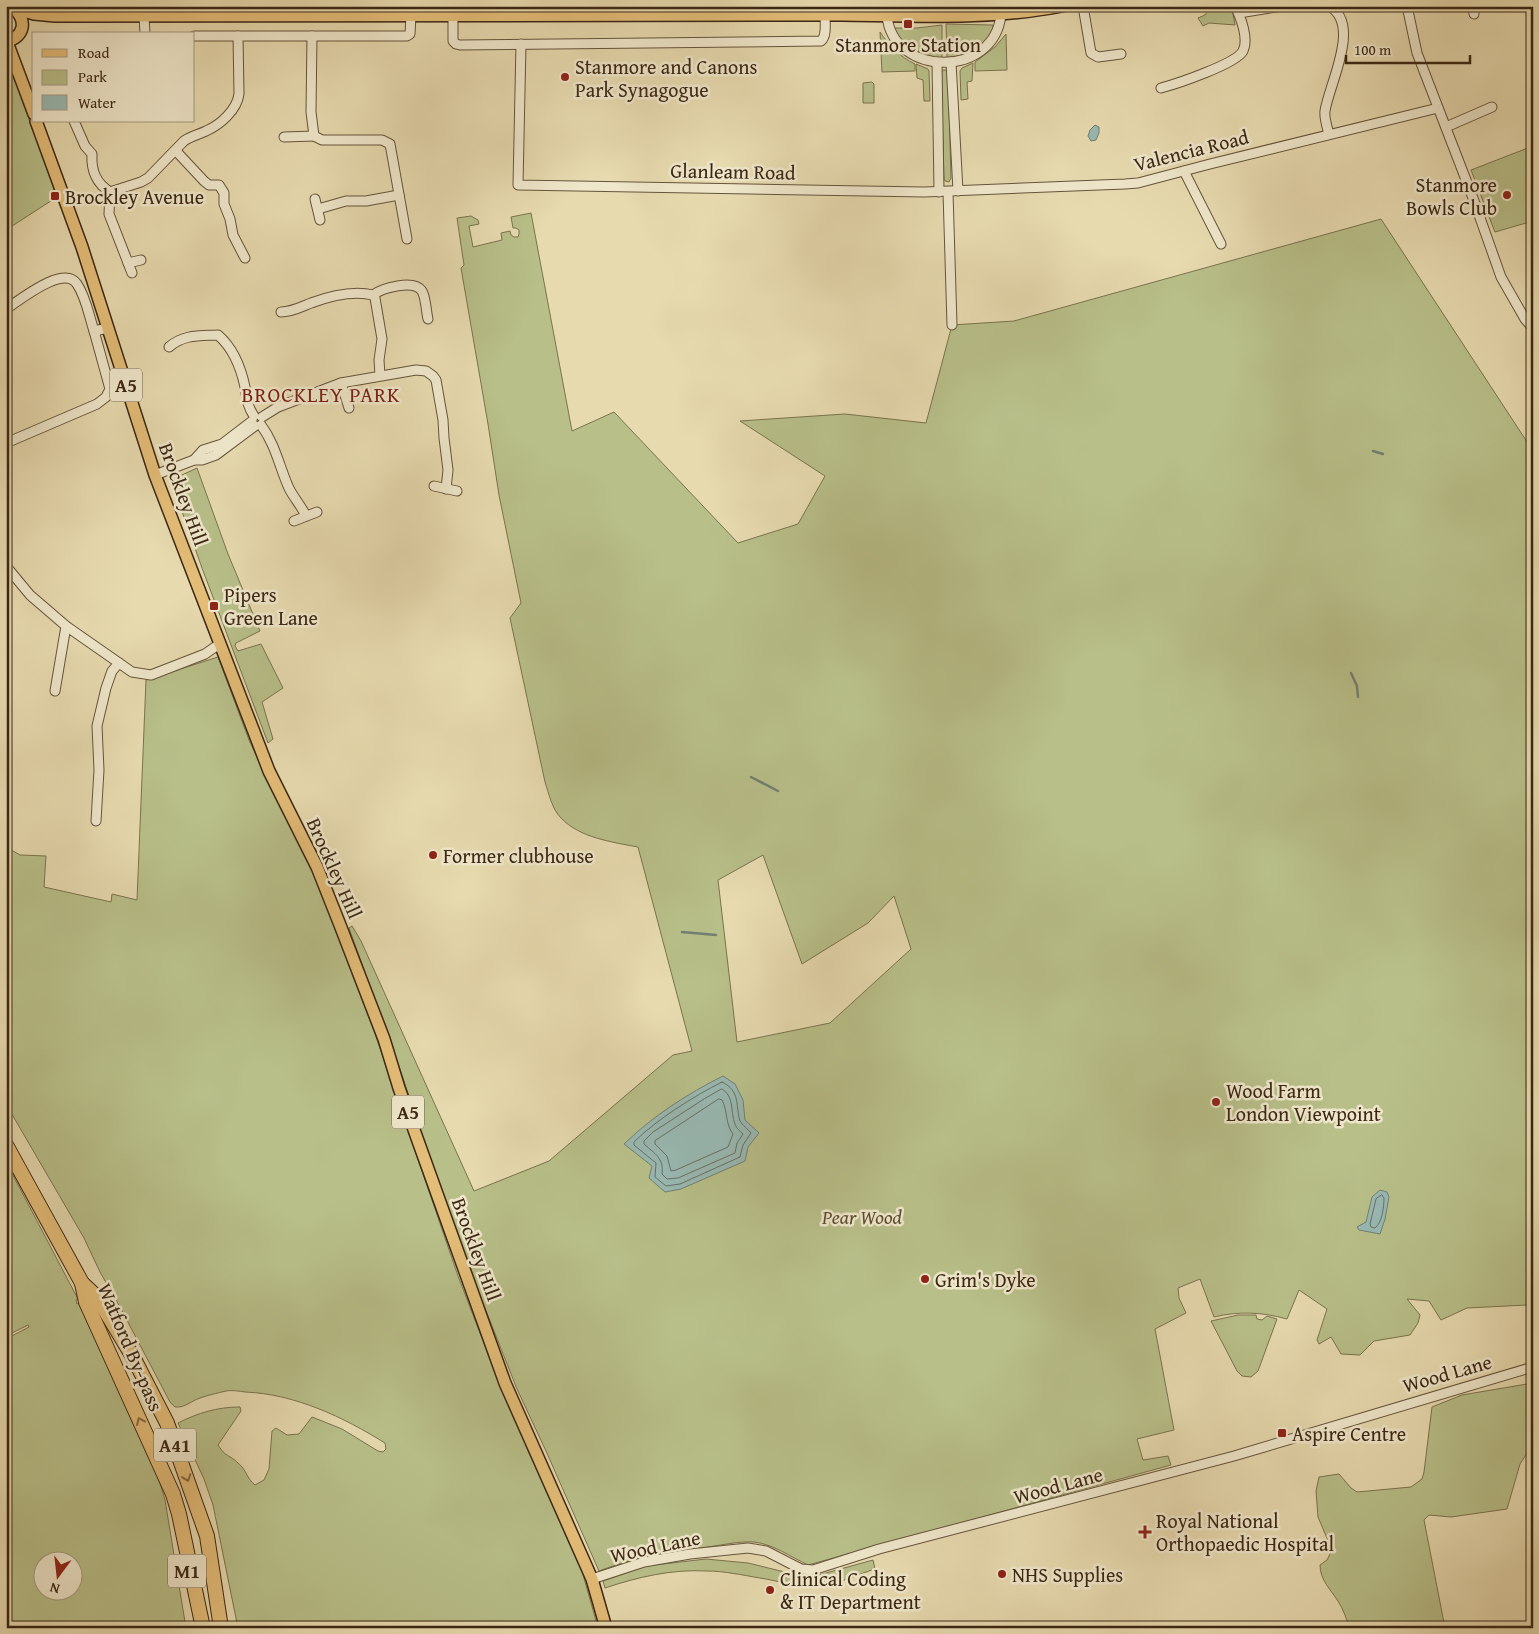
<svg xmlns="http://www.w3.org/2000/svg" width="1539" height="1634" viewBox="0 0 1539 1634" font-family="'Gentium Book Plus',serif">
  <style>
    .green { fill: #b8bf89; stroke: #7a734e; fill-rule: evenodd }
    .water { fill: #98b9b3; stroke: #737f73 }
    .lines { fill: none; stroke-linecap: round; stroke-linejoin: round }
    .shore { stroke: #6a7064; stroke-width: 1 }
    .stream { stroke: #737f73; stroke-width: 2.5 }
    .minor-casing { stroke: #66543b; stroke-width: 11 }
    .major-casing { stroke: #3b2714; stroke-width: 14 }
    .highway-casing { stroke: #3b2714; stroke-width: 16 }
    .minor { stroke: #efe7cb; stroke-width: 9 }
    .major { stroke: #e4bd78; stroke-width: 11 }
    .highway { stroke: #e4bd78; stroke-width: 14 }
    .oneway { stroke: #876a41 }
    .poi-dot { fill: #8f2418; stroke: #efe7cb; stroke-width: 2 }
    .labels { text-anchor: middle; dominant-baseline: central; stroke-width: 5; stroke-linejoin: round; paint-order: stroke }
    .shield { fill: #efe7cb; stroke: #71614b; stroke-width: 1 }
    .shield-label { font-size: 19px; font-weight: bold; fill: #3b2714 }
    .poi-label { font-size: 20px; fill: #3b2714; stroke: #efe7cb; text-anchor: start }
    .street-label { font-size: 20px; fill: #3b2714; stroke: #efe7cb }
    .park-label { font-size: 20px; font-style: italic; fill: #5a4d31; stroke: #efe7cb }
    .neighbourhood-label { font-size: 21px; letter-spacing: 1px; fill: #7a1f14; stroke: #efe7cb }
  </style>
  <rect width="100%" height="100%" fill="#e7daaf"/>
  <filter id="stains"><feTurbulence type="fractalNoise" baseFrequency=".004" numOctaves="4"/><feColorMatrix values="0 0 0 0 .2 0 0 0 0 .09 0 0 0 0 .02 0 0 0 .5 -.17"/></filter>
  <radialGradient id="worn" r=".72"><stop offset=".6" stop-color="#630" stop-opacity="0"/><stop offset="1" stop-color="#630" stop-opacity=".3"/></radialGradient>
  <g class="green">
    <polygon points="708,6 821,6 711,8"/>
    <polygon points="1211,6 1228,6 1233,14 1235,25 1209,23 1203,26 1198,18 1205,15"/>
    <path d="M946 24 993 25C995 44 961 56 947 59Z"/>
    <path d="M942 25V59C923 55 900 48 894 28H917Z"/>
    <path d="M880 32C889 45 900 57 915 64V71L882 72Z"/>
    <polygon points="1006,34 1007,70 975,71 975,62 995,47"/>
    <polygon points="973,63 972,81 967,82 968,99 961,100 960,71 962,68"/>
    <polygon points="6,64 16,83 57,197 6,230"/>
    <polygon points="916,64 928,69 929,71 930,101 924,101 923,80 917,78"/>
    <polygon points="943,70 946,70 948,73 951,178 949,182 945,181 944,179 941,73"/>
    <polygon points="872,82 874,84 874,103 863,103 863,83"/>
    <polygon points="1533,146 1533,221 1495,232 1471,170"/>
    <path d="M531 213 572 431 614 412 738 543 798 524 825 476 740 421 845 414 926 423 952 325 1014 321 1381 219 1533 451V1301L1527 1305 1467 1308 1441 1320 1429 1301 1407 1299 1420 1315 1418 1323 1410 1335 1374 1341 1360 1355 1341 1354 1331 1337 1319 1344 1317 1340 1327 1309 1299 1290 1287 1319C1262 1312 1239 1311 1214 1317L1200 1279 1178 1288 1179 1298 1186 1313 1155 1329 1174 1430 1137 1439 1143 1460 1168 1456 1171 1465 808 1565C791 1557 773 1544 754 1542 739 1541 723 1545 708 1547 670 1552 635 1557 599 1571L546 1451 517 1389 471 1273 455 1233 403 1078 349 928 352 926 361 941 474 1191 549 1161 673 1055 692 1051 638 847C612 842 580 838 561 818 552 809 549 794 545 782L510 618 521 603 499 495 488 424 461 268 464 265 457 218 471 216 478 220 479 224 469 226 473 247 502 240 501 233 510 231 511 235 514 237H518L519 234V230L516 228H513L511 217ZM763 855 802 964 868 923 894 896 911 949 830 1023 737 1042 718 880Z"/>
    <polygon points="197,468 228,554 260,631 236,643 235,646 238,651 261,644 283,688 262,702 273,739 268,743 202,568 171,480"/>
    <path d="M218 657 249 740 271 787 314 873 373 1028 458 1276 500 1385 582 1571 598 1628H238L213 1505 204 1479 178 1423C198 1413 217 1407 240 1407L241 1411 218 1445C226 1458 229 1454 238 1463 246 1469 247 1479 255 1485L264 1480 269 1469 272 1431 276 1428 287 1435 299 1434 312 1417 342 1429 378 1451 383 1452 386 1449 385 1443C343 1417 295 1394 245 1392 239 1391 232 1390 226 1391 218 1393 208 1395 200 1398 191 1401 185 1408 175 1407L170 1402 121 1309 100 1272 84 1238 6 1104V847L20 855 46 856 44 887 111 902 112 894 137 900 146 680Z"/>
    <path d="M6 1162 78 1299 76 1300 77 1304 81 1302 145 1433 165 1500 186 1628H6V1339L29 1327 28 1325 6 1336ZM42 1562H72V1592H42Z"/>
    <polygon points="1238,1315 1256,1315 1257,1319 1262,1320 1267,1316 1277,1319 1258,1371 1251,1377 1242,1376 1237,1371 1211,1321"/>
    <path d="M1533 1383V1444L1520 1464 1507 1509 1451 1517 1429 1515 1424 1520 1445 1628H1349C1347 1619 1343 1609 1338 1601 1331 1590 1320 1580 1320 1565L1327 1560 1332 1550 1318 1517 1316 1491 1319 1477 1339 1474 1351 1488 1357 1492 1411 1487 1422 1479 1424 1472 1432 1407 1462 1395Z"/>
    <path d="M706 1559 748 1563 801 1576H815L873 1560 875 1569C859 1574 835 1585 820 1586 799 1588 780 1581 760 1578 742 1575 724 1571 707 1571 672 1569 638 1577 605 1588L603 1581 646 1566Z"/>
  </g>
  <g class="water">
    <polygon points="1095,125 1099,127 1099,133 1096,140 1091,141 1088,136 1090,130"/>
    <path d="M723 1076 735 1084 743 1100 745 1120 759 1133 748 1147 745 1161 681 1189 665 1192 649 1178 652 1166 624 1144C653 1116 687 1094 723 1076Z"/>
    <polygon points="1380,1190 1387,1192 1389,1197 1385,1219 1380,1234 1359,1230 1357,1227 1366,1222 1372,1197"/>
  </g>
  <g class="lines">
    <g class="shore">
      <path d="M722 1082C741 1091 735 1105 740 1121 742 1125 748 1129 751 1133L743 1145 740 1157 680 1184 666 1186 655 1177 656 1163 634 1145V1142C656 1120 694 1096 722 1082Z"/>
      <path d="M722 1089C735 1097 730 1112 735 1124 736 1128 740 1131 743 1134L737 1143 735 1153 678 1178 667 1179 662 1174C664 1158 655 1154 644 1144V1141L653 1132 704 1099Z"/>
      <path d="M719 1099 722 1100C728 1111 725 1124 733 1134L728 1147 676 1170 671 1171 667 1156 655 1144V1141Z"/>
      <path d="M1382 1195 1384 1198C1384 1207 1382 1223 1375 1228L1371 1227 1370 1224 1376 1199Z"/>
    </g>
    <g class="stream">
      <polyline points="1373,451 1383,454"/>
      <polyline points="1351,673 1357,686 1358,697"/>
      <polyline points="751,777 778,791"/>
      <polyline points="682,932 716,935"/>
    </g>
    <g class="minor-casing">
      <g id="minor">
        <polyline points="1083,6 1091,53 1098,57 1121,54"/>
        <polyline points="1407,6 1417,53 1473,198 1501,277 1525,319 1533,328"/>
        <polyline points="1473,6 1474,14"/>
        <polyline points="1239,13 1282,6"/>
        <path d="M453 15V41L456 44 460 45 821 41C827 36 825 23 825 15"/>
        <polyline points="144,16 145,34"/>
        <path d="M887 16C893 77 995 79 1001 14"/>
        <polyline points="194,36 407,36 410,34 411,15"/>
        <polyline points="521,44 518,185 924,192 1125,184 1138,183 1210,164 1438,108"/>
        <polyline points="951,62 958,191"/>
        <polyline points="937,63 939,192"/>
        <path d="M1161 88C1176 84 1236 64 1243 51 1249 39 1241 18 1235 6"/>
        <path d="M74 121 85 146 92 154C91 171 96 183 110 192"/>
        <polyline points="1446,127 1492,107"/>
        <path d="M1329 134C1327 127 1324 118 1325 111 1329 84 1362 24 1329 6"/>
        <polyline points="314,136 322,140 382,140 390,144 407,239"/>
        <polyline points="284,137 314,136 311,112 312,36"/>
        <polyline points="176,151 204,181 209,185 219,185 224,193 224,204 230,219 233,235 245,258"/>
        <polyline points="1184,171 1221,244"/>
        <polyline points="948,192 952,325"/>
        <polyline points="315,199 320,220"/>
        <polyline points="318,209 346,201 366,201 399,195"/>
        <polyline points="128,263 141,260"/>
        <path d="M132 273 109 214 110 192 141 182 148 178 184 141C191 136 198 135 206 131 220 125 237 110 239 94L238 36"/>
        <path d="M373 295C382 288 414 279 422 291 426 298 426 311 428 319"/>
        <path d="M6 309C20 300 64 264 77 284 86 297 89 316 94 331"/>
        <path d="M281 312C292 312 301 307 311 303 330 296 352 290 373 295L375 298 382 339 379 360 380 375"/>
        <path d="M169 347C184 334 200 336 218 335 233 348 241 368 245 387 247 398 247 406 254 416"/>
        <polyline points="341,383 349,408"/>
        <polyline points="262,417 278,407 341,383 416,370 426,371 433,376 436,380 443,420 444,438 448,470 446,489"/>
        <path d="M261 425C275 444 279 465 288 486 292 496 301 505 306 516"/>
        <polyline points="6,443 97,404 106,397 110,389 94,331 108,328"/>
        <polyline points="194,460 203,450 222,444 252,421"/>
        <polyline points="155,475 194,460 202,460 216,455 255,426"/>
        <polyline points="434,486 457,491"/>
        <polyline points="294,521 317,512"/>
        <polyline points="6,566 30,595 66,626 132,672 151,675 205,654 215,647 221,647"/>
        <polyline points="55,691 66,626"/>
        <polyline points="96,821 99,770 97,726 106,688 112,671 119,663"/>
        <polyline points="592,1579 644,1562 690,1554 748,1548 766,1551 801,1569 813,1570 879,1549 1234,1456 1533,1367"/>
      </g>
    </g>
    <g class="major-casing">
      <g id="major">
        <path d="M14 8 34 14 55 16 842 15C915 16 990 20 1062 6"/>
        <path d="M6 42C25 36 27 21 14 8"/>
        <polyline points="7,42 34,114"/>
        <polyline points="36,121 82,247 155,475 269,771 317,867 340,925 384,1039 399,1088 505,1383 592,1579 606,1628"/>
      </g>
    </g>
    <g class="highway-casing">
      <g id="highway">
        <polyline points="6,1145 82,1283 86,1302 173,1494 179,1514 203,1628"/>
        <polyline points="82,1283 97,1297 133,1357 167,1423 207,1536 221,1628"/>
      </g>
    </g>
    <use href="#minor" class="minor"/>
    <use href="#major" class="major"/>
    <use href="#highway" class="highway"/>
  </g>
  <defs><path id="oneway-chevron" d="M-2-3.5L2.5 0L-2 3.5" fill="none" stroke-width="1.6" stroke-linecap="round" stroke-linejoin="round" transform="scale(1.25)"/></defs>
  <g class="oneway">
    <use href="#oneway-chevron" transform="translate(140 1421) rotate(-114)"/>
    <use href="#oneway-chevron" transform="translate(187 1478) rotate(71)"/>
  </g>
  <g class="poi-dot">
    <rect x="903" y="19" width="10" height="10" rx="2.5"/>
    <circle cx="565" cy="77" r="5"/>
    <circle cx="1507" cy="195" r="5"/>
    <rect x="50" y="191" width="10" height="10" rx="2.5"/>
    <rect x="209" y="601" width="10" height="10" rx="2.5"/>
    <circle cx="433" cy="855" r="5"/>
    <circle cx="1216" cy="1102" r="5"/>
    <circle cx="925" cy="1279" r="5"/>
    <rect x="1277" y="1428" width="10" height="10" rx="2.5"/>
    <path d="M1142.5 1524.5h5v5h5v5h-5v5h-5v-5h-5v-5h5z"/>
    <circle cx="1002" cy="1574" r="5"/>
    <circle cx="770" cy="1590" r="5"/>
  </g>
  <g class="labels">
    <g class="shield">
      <rect x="110" y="368.5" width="32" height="33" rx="4"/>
      <rect x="392" y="1095.5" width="32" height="33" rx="4"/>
      <rect x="154" y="1428.5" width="42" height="33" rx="4"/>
      <rect x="168" y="1554.5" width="38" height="33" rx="4"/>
    </g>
    <g class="shield-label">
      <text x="126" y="385">A5</text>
      <text x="408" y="1112">A5</text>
      <text x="175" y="1445">A41</text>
      <text x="187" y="1571">M1</text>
    </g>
    <g class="poi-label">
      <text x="908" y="44" text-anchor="middle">Stanmore Station</text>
      <text x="575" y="66">Stanmore and Canons<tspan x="575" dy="23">Park Synagogue</tspan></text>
      <text x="1497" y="184" text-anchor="end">Stanmore<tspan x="1497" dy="23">Bowls Club</tspan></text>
      <text x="65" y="196">Brockley Avenue</text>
      <text x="224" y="594">Pipers<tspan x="224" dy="23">Green Lane</tspan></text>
      <text x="443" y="855">Former clubhouse</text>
      <text x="1226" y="1090">Wood Farm<tspan x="1226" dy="23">London Viewpoint</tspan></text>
      <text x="935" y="1279">Grim's Dyke</text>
      <text x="1292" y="1433">Aspire Centre</text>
      <text x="1156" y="1520">Royal National<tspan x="1156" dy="23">Orthopaedic Hospital</tspan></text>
      <text x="1012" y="1574">NHS Supplies</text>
      <text x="780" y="1578">Clinical Coding<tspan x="780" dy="23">&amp; IT Department</tspan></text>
    </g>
    <g class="street-label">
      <text transform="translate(1191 150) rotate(-14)">Valencia Road</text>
      <text transform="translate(733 171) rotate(1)">Glanleam Road</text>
      <text transform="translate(184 494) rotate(70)">Brockley Hill</text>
      <text transform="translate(335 868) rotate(66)">Brockley Hill</text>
      <text transform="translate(477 1249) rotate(70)">Brockley Hill</text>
      <text transform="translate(131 1347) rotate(67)">Watford By-pass</text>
      <text transform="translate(1447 1373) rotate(-16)">Wood Lane</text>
      <text transform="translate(1058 1485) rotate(-15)">Wood Lane</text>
      <text transform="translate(655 1546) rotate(-12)">Wood Lane</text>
    </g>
    <g class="park-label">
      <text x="862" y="1216">Pear Wood</text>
    </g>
    <g class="neighbourhood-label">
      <text x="321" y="394">BROCKLEY PARK</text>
    </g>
  </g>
  <rect width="1539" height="1634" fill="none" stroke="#e7daaf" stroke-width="25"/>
  <rect x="8" y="8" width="1524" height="1619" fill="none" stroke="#3b2714" stroke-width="2.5"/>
  <rect x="12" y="12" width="1514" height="1609" fill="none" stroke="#3b2714"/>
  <rect x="32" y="32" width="162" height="90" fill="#efe7cb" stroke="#a79a82"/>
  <rect x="42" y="49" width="25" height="8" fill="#e4bd78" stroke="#a79a82"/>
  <text x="78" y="58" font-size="15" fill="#3b2714">Road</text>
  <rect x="42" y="70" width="25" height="15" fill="#b8bf89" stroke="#a79a82"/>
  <text x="78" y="82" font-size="15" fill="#3b2714">Park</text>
  <rect x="42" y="95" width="25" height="15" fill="#98b9b3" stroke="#a79a82"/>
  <text x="78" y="108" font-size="15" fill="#3b2714">Water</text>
  <g transform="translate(58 1576) rotate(195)"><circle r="24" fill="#efe7cb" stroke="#a79a82"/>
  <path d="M0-4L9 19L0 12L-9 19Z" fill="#8f2418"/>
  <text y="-8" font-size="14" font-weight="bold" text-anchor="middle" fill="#3b2714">N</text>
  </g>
  <path d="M1346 55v8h124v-8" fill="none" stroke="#3b2714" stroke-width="2.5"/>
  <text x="1354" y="55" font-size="15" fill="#3b2714" stroke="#efe7cb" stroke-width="4" paint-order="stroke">100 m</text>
  <rect width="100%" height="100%" filter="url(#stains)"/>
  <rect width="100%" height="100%" fill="url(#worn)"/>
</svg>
